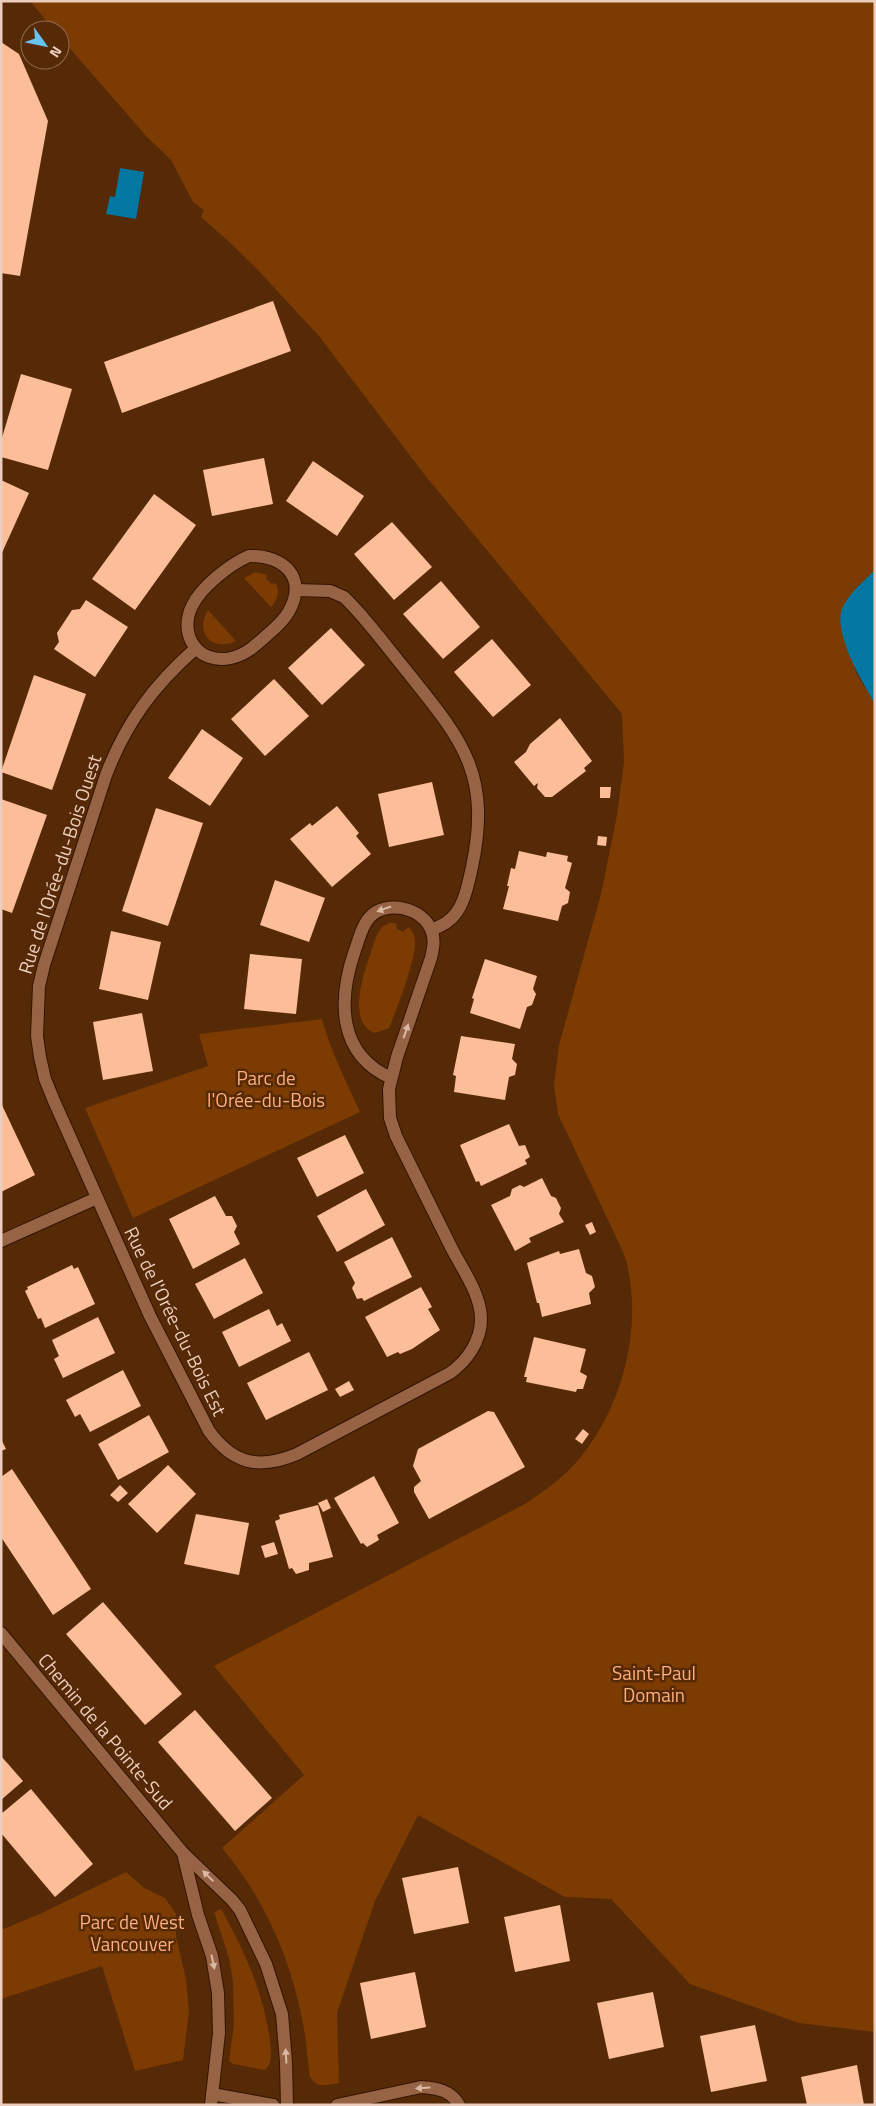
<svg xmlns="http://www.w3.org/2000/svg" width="876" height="2106" viewBox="0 0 876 2106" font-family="'Titillium Web',sans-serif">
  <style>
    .green { fill: #7c3b02 }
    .water { fill: #0177a2 }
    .building { fill: #fcbe98 }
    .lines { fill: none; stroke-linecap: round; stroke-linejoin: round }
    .minor-casing { stroke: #351400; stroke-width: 14 }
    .minor { stroke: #966344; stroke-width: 12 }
    .oneway { fill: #dab9a5 }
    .labels { text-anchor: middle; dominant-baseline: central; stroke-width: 5; stroke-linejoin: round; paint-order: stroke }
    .street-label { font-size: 19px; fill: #ebcebd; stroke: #562907 }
    .park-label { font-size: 19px; fill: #fdaf7e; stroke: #562907 }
  </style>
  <rect width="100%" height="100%" fill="#562907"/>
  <g class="green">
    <path d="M30 1H875V570L853 592 852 656 857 675 875 703V2032L799 2023 690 1984 611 1899 565 1897 418 1815 375 1901 337 2013 339 2083C327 2085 317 2089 310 2077 307 2060 307 2042 303 2024 291 1959 265 1899 222 1848L304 1775 214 1666 525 1504C541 1493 556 1483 570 1469 622 1415 646 1325 624 1254L558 1114 554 1085 559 1045 601 894 617 815 624 762 622 714 424 474 319 336 256 268 226 239 201 217 204 210 193 202 171 160 147 137 60 37V30H54Z"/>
    <path d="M255 572 267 575 266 579 272 584 275 583C281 591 277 600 271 607L244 578Z"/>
    <path d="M208 610 236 641C212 652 194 633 208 610Z"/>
    <path d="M389 923H396L397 929 403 932 408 927C413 931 416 937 415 944 415 961 396 1012 389 1028L375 1033C346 1023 364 972 371 952 374 945 375 936 380 930 382 926 386 925 389 923Z"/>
    <path d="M322 1019C331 1052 346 1081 360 1112L133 1218 85 1108 208 1066 199 1034Z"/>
    <polygon points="126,1872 144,1888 165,1898 176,1914 176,1937 186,1979 189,2011 183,2060 135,2071 102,1966 1,1999 1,1930 42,1913"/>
    <path d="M221 1909C244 1950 264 1993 270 2041 271 2051 273 2063 265 2070L233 2064 229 2061 234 2024 233 1982 229 1958 214 1912Z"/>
  </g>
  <g class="water">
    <polygon points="120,168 144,172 136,219 106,214 110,196 115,197"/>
    <path d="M875 570V703C862 683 833 632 842 609 848 594 864 581 875 570Z"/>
  </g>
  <g class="building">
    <polygon points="1,42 19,54 48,121 20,276 1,273"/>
    <polygon points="273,301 291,351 122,413 104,362"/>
    <polygon points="21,374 72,389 48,470 1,457 1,441"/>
    <polygon points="264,458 273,504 212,516 203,470"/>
    <polygon points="313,461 364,496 337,536 286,501"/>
    <polygon points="1,480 29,493 1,555"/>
    <polygon points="154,494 196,525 135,610 92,579"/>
    <polygon points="392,522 432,567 394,600 354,554"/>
    <polygon points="441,581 480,627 443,659 403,614"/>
    <polygon points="86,600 128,627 95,677 54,649 59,642 57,633 72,610 80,609"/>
    <polygon points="331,628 365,665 322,705 288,668"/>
    <polygon points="492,639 531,685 493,717 454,672"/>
    <polygon points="34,675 86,694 52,790 1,772"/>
    <polygon points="274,679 309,716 265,756 231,719"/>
    <polygon points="560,718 592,761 584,768 586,771 552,797 545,797 537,788 538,783 534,786 514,762 526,752 530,744"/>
    <polygon points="202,729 243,758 210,806 168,778"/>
    <polygon points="432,782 444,835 389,847 378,794"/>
    <polygon points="600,787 611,787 610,798 600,798"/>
    <polygon points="1,799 47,815 12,913 1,909"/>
    <polygon points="337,806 359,833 356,836 371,854 332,887 290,839 310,823 312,826"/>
    <polygon points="156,808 203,823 168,926 122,911"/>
    <polygon points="598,836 607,837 606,846 597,845"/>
    <polygon points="519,851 546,857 547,852 568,856 567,861 572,863 565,888 570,892 568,903 562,906 558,921 503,909 509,886 507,886 511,868 515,869"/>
    <polygon points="275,880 325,898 309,942 260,925"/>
    <polygon points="111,931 161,942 148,1000 99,989"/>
    <polygon points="250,954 302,959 296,1014 244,1009"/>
    <polygon points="485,959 537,976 533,989 536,994 532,1005 527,1007 520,1029 470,1013 474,999 472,998"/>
    <polygon points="142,1013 153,1071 103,1080 93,1022"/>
    <polygon points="461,1036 515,1044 512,1059 517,1064 515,1075 509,1077 505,1100 454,1092 456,1076 453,1075"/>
    <polygon points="1,1103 35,1175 1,1192"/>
    <polygon points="509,1124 519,1146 525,1145 530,1157 525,1160 527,1164 481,1186 479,1181 476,1182 460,1145"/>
    <polygon points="345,1135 364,1173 317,1197 297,1158"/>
    <polygon points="542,1178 551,1196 556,1198 561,1208 559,1214 564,1222 529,1238 531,1242 515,1251 491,1205 510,1196 512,1189 520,1185 524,1187"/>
    <polygon points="366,1189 385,1225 337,1252 317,1216"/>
    <polygon points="215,1196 226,1216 232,1216 237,1226 234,1232 240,1244 193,1269 169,1219"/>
    <polygon points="592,1222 596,1232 590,1235 585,1225"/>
    <polygon points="392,1237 412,1277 364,1301 362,1298 357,1299 352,1288 355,1283 344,1262"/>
    <polygon points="579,1249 586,1273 592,1276 595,1287 589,1293 591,1304 542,1317 539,1303 537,1303 527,1263 559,1251 560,1254"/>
    <polygon points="245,1258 263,1293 214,1319 195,1284"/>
    <polygon points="72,1265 74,1269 78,1267 95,1304 45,1328 41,1318 38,1319 25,1291 28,1289 27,1287"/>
    <polygon points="421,1287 432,1307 428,1309 440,1330 412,1349 400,1354 398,1352 387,1357 365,1317"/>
    <polygon points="269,1309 277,1326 282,1323 291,1341 239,1367 222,1332"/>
    <polygon points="98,1317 115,1353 63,1378 54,1359 59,1356 52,1340"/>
    <polygon points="534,1337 586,1349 580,1372 587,1376 583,1389 577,1389 576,1392 526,1382 527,1377 524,1377"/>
    <polygon points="309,1352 328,1390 266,1420 247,1383"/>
    <polygon points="123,1370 141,1406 90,1432 80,1414 75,1417 66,1400"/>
    <polygon points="349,1381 354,1390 340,1397 335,1389"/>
    <polygon points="488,1411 494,1412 525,1467 429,1519 414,1492 414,1487 421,1481 413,1466 418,1449"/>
    <polygon points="149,1415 169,1452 118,1480 98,1444"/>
    <polygon points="583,1429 589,1434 582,1444 575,1439"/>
    <polygon points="1,1439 6,1449 1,1451"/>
    <polygon points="168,1465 196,1494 157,1533 128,1504"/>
    <polygon points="12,1469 91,1589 53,1615 1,1537 1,1477"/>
    <polygon points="374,1476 399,1523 377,1535 379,1540 367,1547 363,1543 361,1544 334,1498"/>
    <polygon points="120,1485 128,1493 118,1502 110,1495"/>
    <polygon points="327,1499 331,1508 323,1512 318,1503"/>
    <polygon points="318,1505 333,1557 309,1563 309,1570 296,1574 292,1568 289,1569 275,1521 280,1519 279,1515"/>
    <polygon points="196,1514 249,1523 239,1575 184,1564"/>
    <polygon points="274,1542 278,1554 265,1558 261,1546"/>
    <polygon points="103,1602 182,1694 145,1725 66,1634"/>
    <polygon points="195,1710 272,1798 235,1831 158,1742"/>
    <polygon points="1,1756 23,1781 1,1800"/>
    <polygon points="31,1789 93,1864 55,1897 1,1833 1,1814"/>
    <polygon points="458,1867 469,1923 414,1934 402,1878"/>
    <polygon points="560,1905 570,1961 515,1972 504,1917"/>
    <polygon points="415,1972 426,2027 371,2039 360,1983"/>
    <polygon points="653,1992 664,2047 609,2059 597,2003"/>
    <polygon points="755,2025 767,2081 711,2092 700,2036"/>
    <polygon points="857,2065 864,2105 807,2105 801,2077"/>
  </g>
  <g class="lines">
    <g class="minor-casing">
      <g id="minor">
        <path d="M249 556C283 555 308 577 289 611 284 621 274 629 266 636 255 646 245 655 231 658 198 665 178 635 192 606 201 587 230 564 249 556Z"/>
        <path d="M296 590 330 591 344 597C367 619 385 645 405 669 461 739 492 772 472 867 468 884 464 910 448 921 444 925 437 927 432 930"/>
        <path d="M195 649C153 686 126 723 106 775L44 965 39 986 37 1036 40 1057 45 1079 54 1101 150 1316 209 1431C233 1464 259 1470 297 1454L450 1373C467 1361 481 1341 481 1319 481 1295 463 1270 452 1249 433 1211 414 1173 396 1136L390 1118 389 1089 397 1057 431 958C433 949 435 941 432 932 424 907 385 899 369 918 361 927 359 940 355 950 338 999 337 1054 391 1078"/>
        <polyline points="1,1241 97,1198"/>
        <polyline points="1,1633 183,1853 232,1900 240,1910 266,1964 282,2014 286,2062 287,2105"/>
        <polyline points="183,1853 198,1915 212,1956 218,1993 219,2033 211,2105"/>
        <polyline points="212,2094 273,2105"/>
        <path d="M337 2105 421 2087C436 2088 451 2090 459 2105"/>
      </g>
    </g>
    <use href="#minor" class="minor"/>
  </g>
  <defs><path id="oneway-solid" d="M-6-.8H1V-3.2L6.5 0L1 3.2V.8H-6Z" transform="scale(1.25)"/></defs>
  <g class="oneway">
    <use href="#oneway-solid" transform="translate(384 909) rotate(161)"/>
    <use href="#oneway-solid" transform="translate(406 1031) rotate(-71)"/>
    <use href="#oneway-solid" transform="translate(208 1876) rotate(-136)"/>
    <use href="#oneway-solid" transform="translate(213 1962) rotate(78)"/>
    <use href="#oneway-solid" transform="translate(286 2056) rotate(-93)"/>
    <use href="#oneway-solid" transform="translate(423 2088) rotate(176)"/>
  </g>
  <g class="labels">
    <g class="street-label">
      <text transform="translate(59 864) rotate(-72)">Rue de l'Orée-du-Bois Ouest</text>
      <text transform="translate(176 1321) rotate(64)">Rue de l'Orée-du-Bois Est</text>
      <text transform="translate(106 1731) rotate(50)">Chemin de la Pointe-Sud</text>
    </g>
    <g class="park-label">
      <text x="266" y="1077">Parc de<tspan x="266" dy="22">l'Orée-du-Bois</tspan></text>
      <text x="654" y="1672">Saint-Paul<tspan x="654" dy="22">Domain</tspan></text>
      <text x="132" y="1921">Parc de West<tspan x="132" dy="22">Vancouver</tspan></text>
    </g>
  </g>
  <rect width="876" height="2106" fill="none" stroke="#ebcebd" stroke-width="5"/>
  <g transform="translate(45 45) rotate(123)"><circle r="24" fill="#562907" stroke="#926b50"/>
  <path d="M0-4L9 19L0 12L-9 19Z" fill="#69c3f1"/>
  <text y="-8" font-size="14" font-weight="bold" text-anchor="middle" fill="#ebcebd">N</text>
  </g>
</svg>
